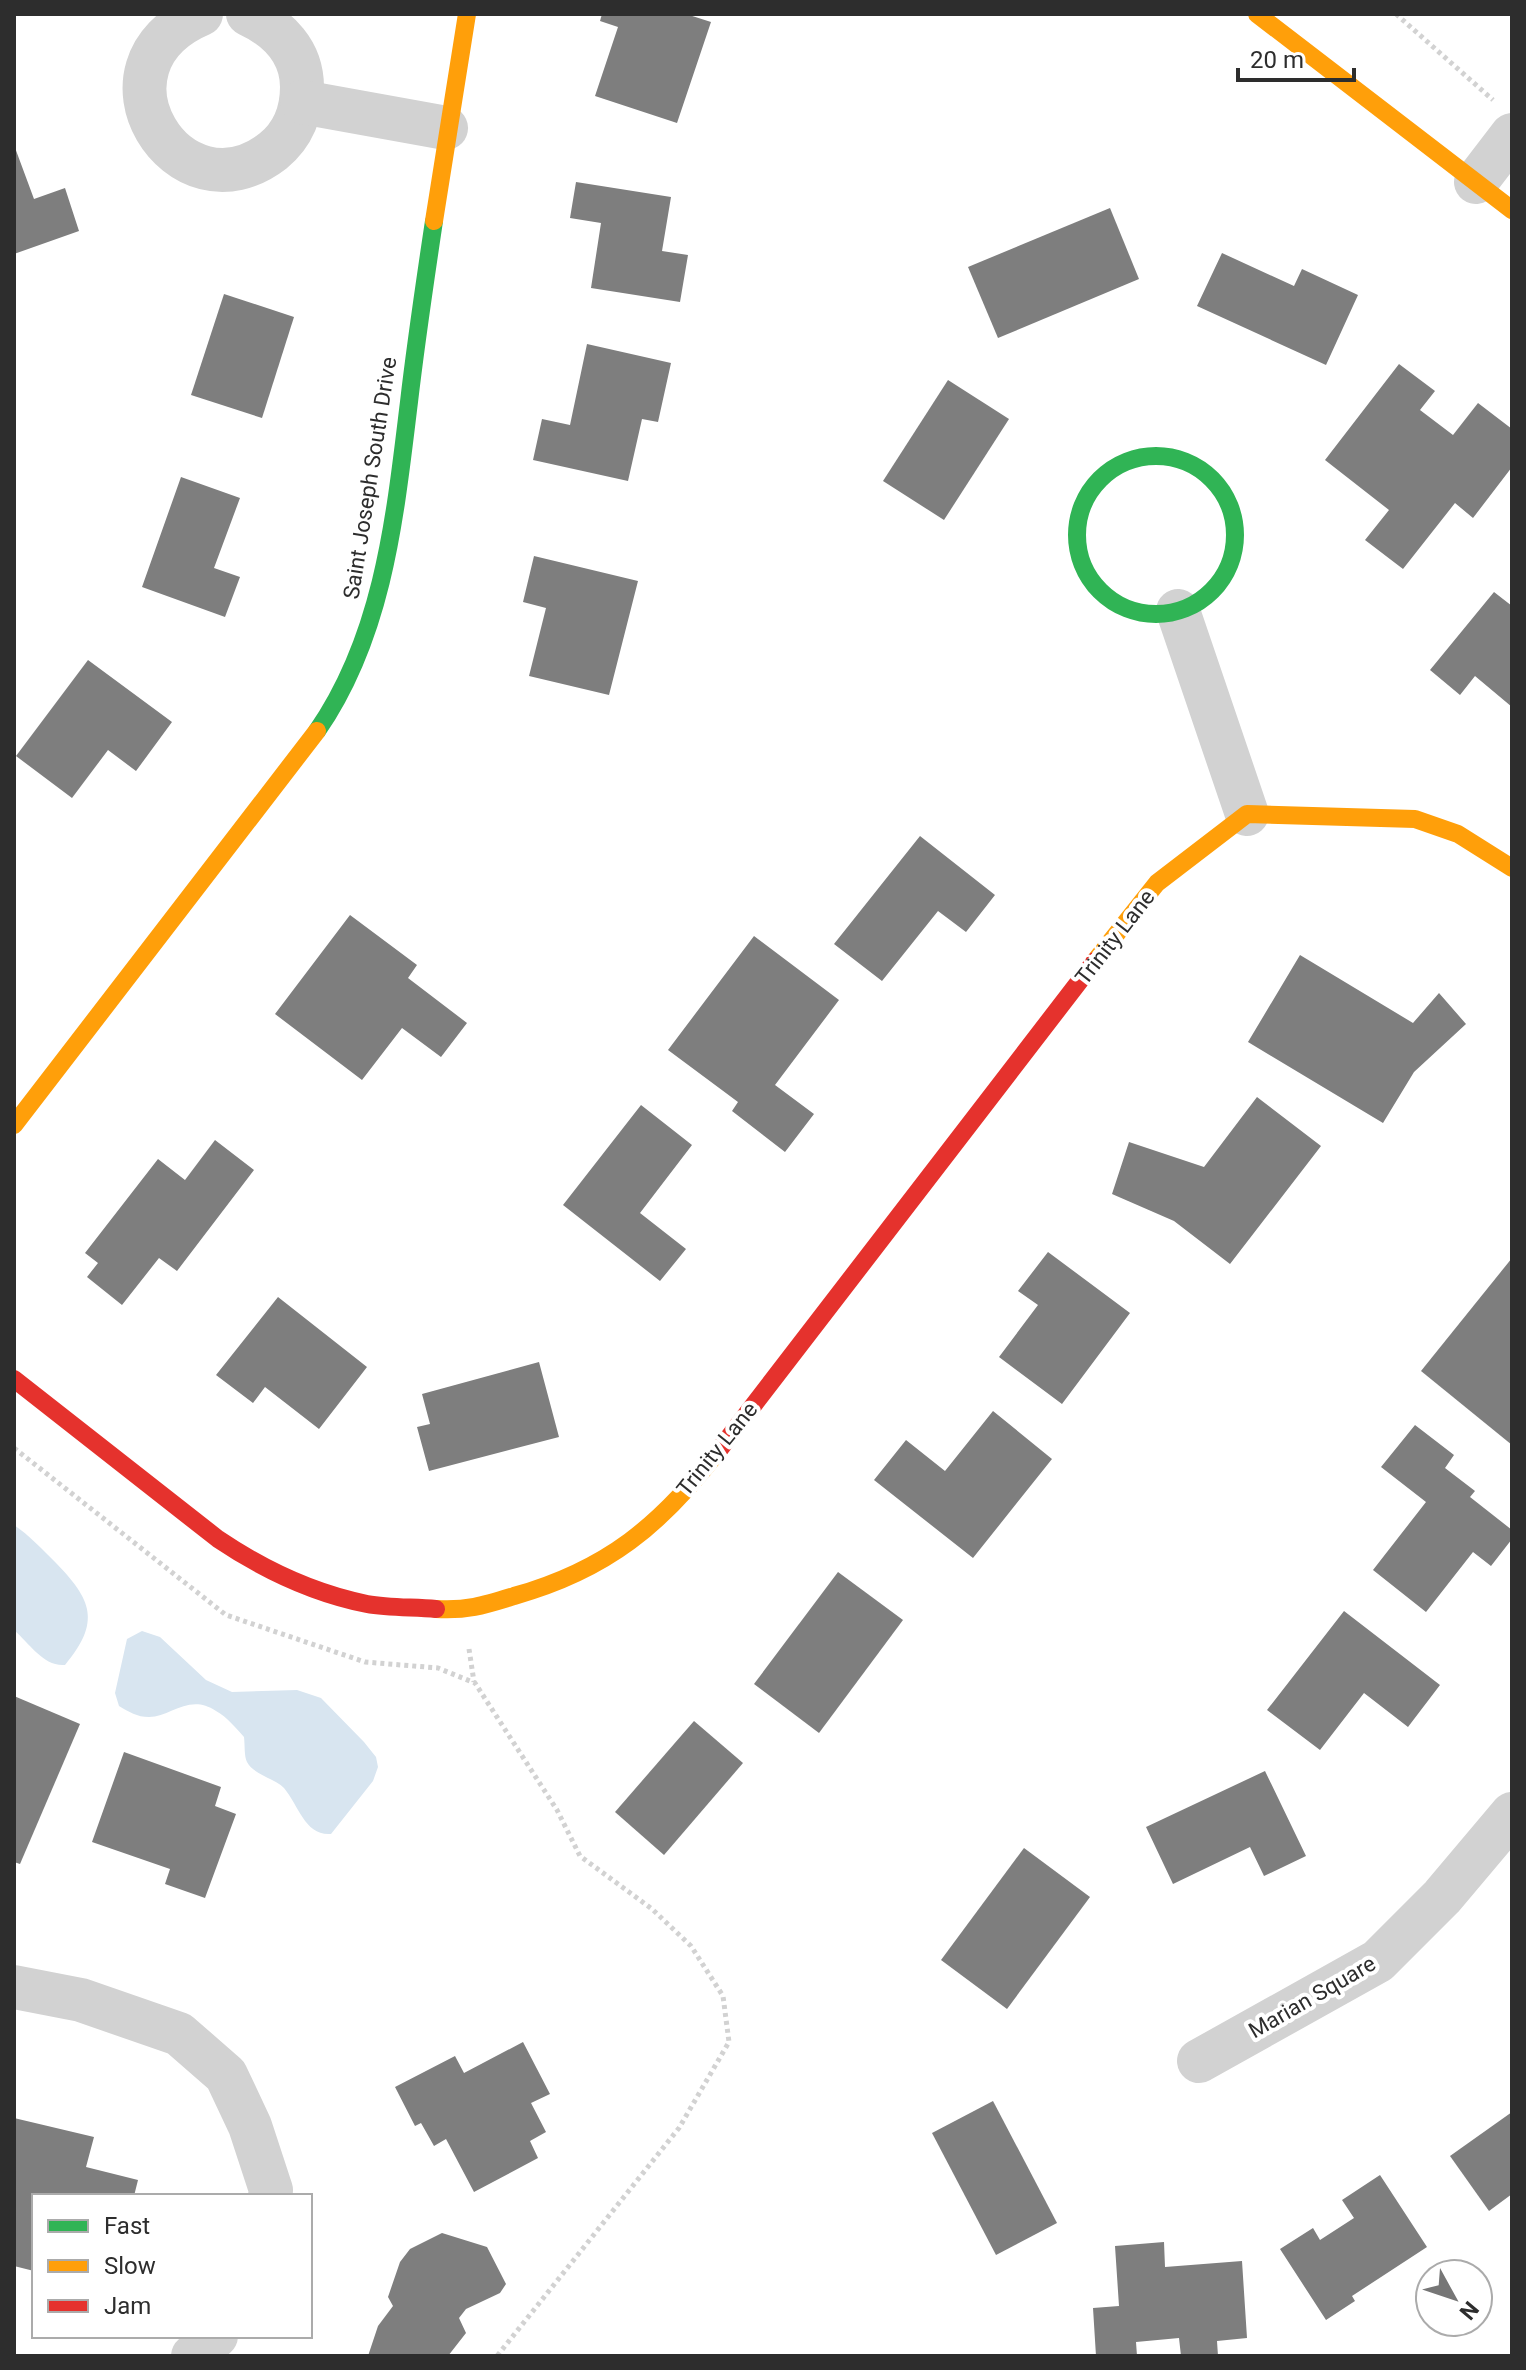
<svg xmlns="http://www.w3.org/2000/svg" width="1526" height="2370" viewBox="0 0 1526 2370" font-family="Roboto,sans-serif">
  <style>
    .water { fill: #d8e5f0 }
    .building { fill: #7e7e7e }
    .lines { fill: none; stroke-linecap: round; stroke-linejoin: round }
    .path { stroke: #d2d2d2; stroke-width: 5; stroke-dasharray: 4 4; stroke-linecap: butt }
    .street { stroke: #d2d2d2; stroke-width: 44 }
    .fast { stroke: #30b455; stroke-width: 18 }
    .slow { stroke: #ff9f0a; stroke-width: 18 }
    .jam { stroke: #e5322d; stroke-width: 18 }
    .labels { text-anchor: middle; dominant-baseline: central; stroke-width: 8; stroke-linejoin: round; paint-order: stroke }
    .street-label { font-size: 22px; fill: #2d2d2d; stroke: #fff }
  </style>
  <rect width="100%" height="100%" fill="#fff"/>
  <g class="water">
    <path d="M14 1525C30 1536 42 1549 56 1563 92 1600 101 1622 65 1665 44 1667 29 1643 14 1630Z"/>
    <path d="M142 1631 160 1637 206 1680 232 1692 297 1690 321 1698 364 1742 376 1757 378 1767 373 1781 331 1834C305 1836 299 1806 284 1788 274 1778 254 1775 247 1762 244 1756 245 1745 244 1737 236 1728 227 1717 216 1711 189 1693 171 1717 149 1717 137 1717 129 1712 119 1706L115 1693 127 1639Z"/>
  </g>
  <g class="building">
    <polygon points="602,14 686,14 711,22 677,123 595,96 618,27 600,21"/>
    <polygon points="14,145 34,199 65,188 79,231 14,254"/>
    <polygon points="576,182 671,197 662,251 688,255 680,302 591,288 601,223 570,218"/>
    <polygon points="1110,208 1139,279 998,338 968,267"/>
    <polygon points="1222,253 1294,286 1302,269 1358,295 1326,365 1197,306"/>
    <polygon points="224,294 294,317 262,418 191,395"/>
    <polygon points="587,344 671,363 658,422 642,419 628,481 533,460 542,419 570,425"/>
    <polygon points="1399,364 1435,391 1420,410 1453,435 1478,403 1512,429 1512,467 1473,518 1455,503 1403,569 1365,540 1389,510 1325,460"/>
    <polygon points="948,380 1009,419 944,520 883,481"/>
    <polygon points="181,477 240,498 214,568 240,577 225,617 142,587"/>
    <polygon points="534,556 638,581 609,695 529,676 546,608 523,602"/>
    <polygon points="1494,592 1512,606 1512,707 1475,676 1460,695 1430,670"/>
    <polygon points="88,660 172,722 136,771 108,750 72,798 16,756"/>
    <polygon points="920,836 995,895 966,932 938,911 882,981 834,944"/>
    <polygon points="350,915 417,965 408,978 467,1023 441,1057 402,1028 362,1080 275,1014"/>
    <polygon points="754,936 839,1000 775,1085 814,1114 785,1152 732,1111 738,1102 668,1050"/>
    <polygon points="1300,955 1413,1023 1439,993 1466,1024 1414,1072 1383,1123 1248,1042"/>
    <polygon points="1257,1097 1321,1146 1230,1264 1174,1221 1112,1194 1129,1142 1204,1167"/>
    <polygon points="641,1105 692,1145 640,1213 686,1249 660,1281 563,1205"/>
    <polygon points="215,1140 254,1170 177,1271 159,1258 122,1305 87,1277 98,1263 85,1253 158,1159 185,1180"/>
    <polygon points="1048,1252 1130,1313 1062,1404 999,1357 1038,1305 1018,1291"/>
    <polygon points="1512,1258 1512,1445 1421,1371"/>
    <polygon points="278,1297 367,1367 319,1429 265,1387 253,1403 216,1375"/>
    <polygon points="539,1362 559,1437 429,1471 417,1427 430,1424 422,1394"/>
    <polygon points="993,1411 1052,1459 973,1558 874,1480 906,1440 945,1471"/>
    <polygon points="1415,1425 1454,1455 1445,1468 1475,1491 1470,1497 1512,1530 1512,1539 1491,1566 1473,1552 1426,1612 1373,1570 1426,1502 1381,1467"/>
    <polygon points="838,1572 903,1620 819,1733 754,1684"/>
    <polygon points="1344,1611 1440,1685 1408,1727 1364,1693 1320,1750 1267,1710"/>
    <polygon points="14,1696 80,1724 20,1864 14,1862"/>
    <polygon points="694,1721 743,1763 664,1855 615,1812"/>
    <polygon points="124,1752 221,1787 215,1806 236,1814 205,1898 165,1884 170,1869 92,1842"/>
    <polygon points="1265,1771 1306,1856 1264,1876 1250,1847 1173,1884 1146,1827"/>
    <polygon points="1024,1848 1090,1897 1007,2009 941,1960"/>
    <polygon points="523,2042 550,2094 531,2103 546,2132 530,2141 538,2158 474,2192 446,2139 434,2146 421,2123 415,2126 395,2087 455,2056 464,2073"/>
    <polygon points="993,2101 1057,2223 996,2255 932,2133"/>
    <polygon points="1512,2112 1512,2194 1489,2211 1450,2156"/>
    <polygon points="14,2118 94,2137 86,2167 138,2180 134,2196 34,2196 34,2271 14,2266"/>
    <polygon points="1380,2175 1427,2247 1352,2296 1355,2301 1326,2320 1280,2249 1313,2228 1320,2240 1354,2218 1342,2200"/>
    <polygon points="442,2233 487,2247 506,2284 500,2293 466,2309 459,2318 466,2333 448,2356 368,2356 378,2326 393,2306 388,2297 400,2262 410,2249"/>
    <polygon points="1164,2242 1165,2267 1242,2261 1247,2338 1217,2341 1218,2356 1181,2356 1179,2338 1136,2342 1137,2356 1096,2356 1093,2308 1119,2306 1115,2246"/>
  </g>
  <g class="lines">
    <g class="path">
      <polyline points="1396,14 1493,100"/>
      <polyline points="14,1448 226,1615 365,1662 438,1668 475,1683 557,1810 580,1856 652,1909 691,1946 723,1996 729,2042 679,2128 497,2356"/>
      <polyline points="469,1649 474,1682"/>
    </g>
    <g class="street">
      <path d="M201 14C79 66 179 224 273 151 293 135 302 111 302 87 302 51 278 28 248 14"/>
      <polyline points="302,102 446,128"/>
      <polyline points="1476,182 1512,135"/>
      <polyline points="1178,611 1247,814"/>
      <polyline points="14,1987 81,2000 179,2034 226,2075 250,2126 271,2190 270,2196"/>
      <polyline points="1199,2061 1378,1961 1442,1897 1512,1814"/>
      <polyline points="193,2356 216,2336"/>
    </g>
    <g class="fast">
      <circle cx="1156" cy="535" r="79"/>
      <path d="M317 731C384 634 395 516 409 402 416 341 425 281 434 221"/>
    </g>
    <g class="slow">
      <polyline points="1257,14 1512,210"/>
      <polyline points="434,221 467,14"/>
      <polyline points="1095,961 1157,883 1247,814 1415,819 1458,834 1512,868"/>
      <polyline points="14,1125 317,731"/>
      <path d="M436 1609C467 1611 485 1605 514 1596 607 1570 661 1525 719 1450"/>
    </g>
    <g class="jam">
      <path d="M14 1379 218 1539C264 1570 312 1593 367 1604 389 1608 413 1607 436 1609"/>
      <polyline points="719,1450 1095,961"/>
    </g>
  </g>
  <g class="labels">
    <g class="street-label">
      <text transform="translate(370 478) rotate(-81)">Saint Joseph South Drive</text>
      <text transform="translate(1115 937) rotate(-52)">Trinity Lane</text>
      <text transform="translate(717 1449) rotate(-51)">Trinity Lane</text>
      <text transform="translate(1312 1997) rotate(-30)">Marian Square</text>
    </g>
  </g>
  <rect width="1526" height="2370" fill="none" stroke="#2d2d2d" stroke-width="32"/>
  <rect x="32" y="2194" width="280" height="144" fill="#ffffff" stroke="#ababab" stroke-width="2"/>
  <rect x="48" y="2220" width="40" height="12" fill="#30b455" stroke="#ababab" stroke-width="2"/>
  <text x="104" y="2234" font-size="24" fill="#2d2d2d">Fast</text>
  <rect x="48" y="2260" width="40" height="12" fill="#ff9f0a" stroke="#ababab" stroke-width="2"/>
  <text x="104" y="2274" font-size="24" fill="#2d2d2d">Slow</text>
  <rect x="48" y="2300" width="40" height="12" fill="#e5322d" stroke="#ababab" stroke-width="2"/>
  <text x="104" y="2314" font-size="24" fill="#2d2d2d">Jam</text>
  <g transform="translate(1454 2298) rotate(130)"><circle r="38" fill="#ffffff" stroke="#ababab" stroke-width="2"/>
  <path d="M0-6L14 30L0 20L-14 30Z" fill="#767676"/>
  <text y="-12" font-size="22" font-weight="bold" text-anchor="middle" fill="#2d2d2d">N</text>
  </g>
  <path d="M1238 68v12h116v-12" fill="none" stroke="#2d2d2d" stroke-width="4"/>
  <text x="1250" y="68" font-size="24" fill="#2d2d2d" stroke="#ffffff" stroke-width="6" paint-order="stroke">20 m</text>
</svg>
